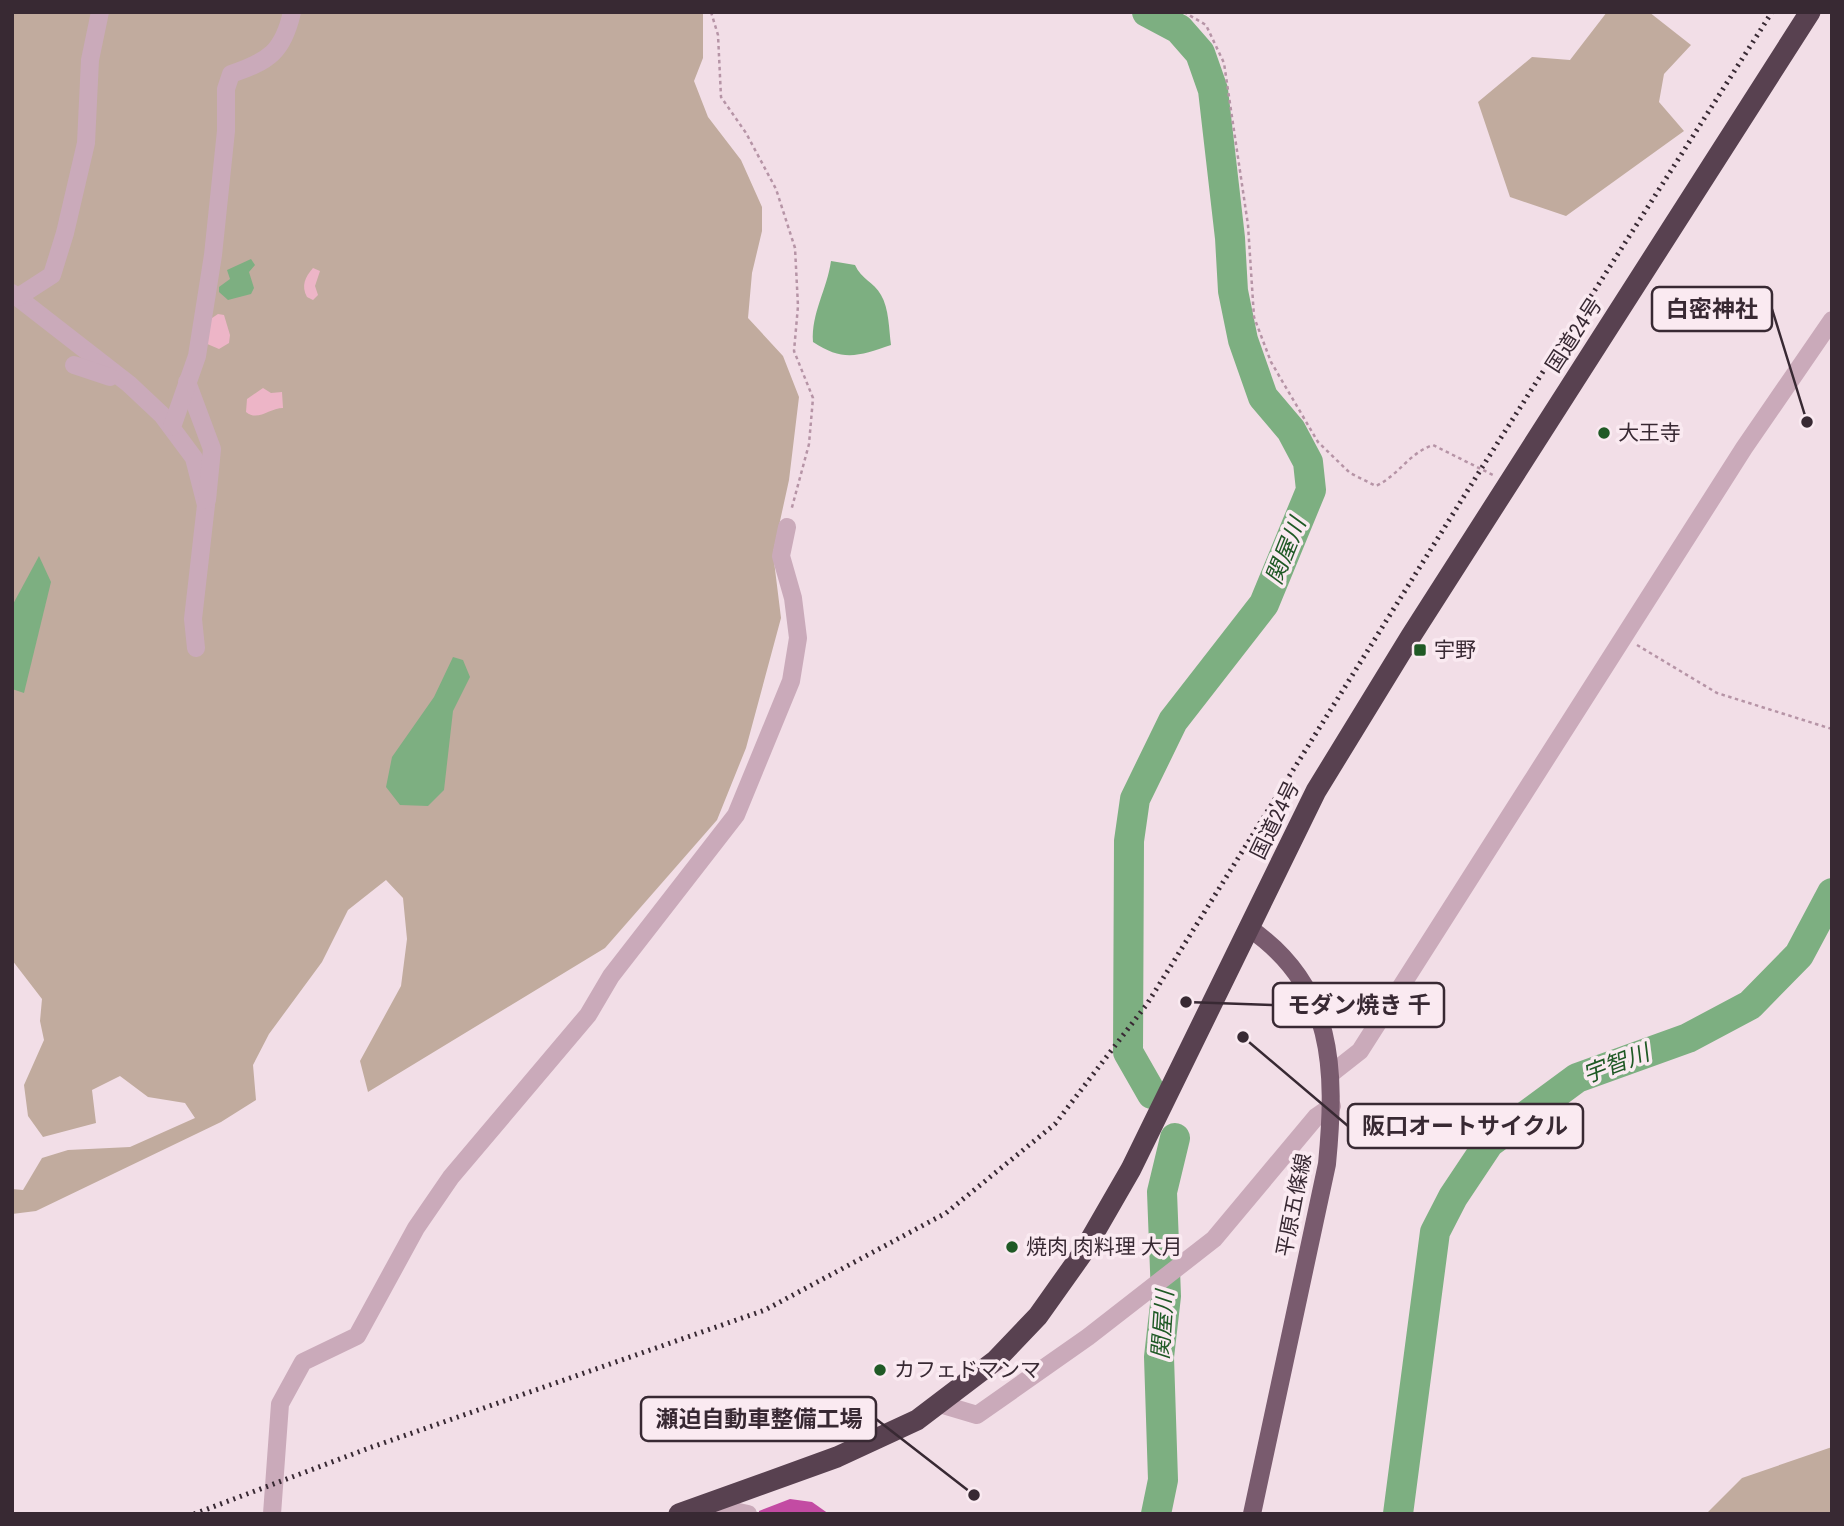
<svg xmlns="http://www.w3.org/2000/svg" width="1844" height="1526" viewBox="0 0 1844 1526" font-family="'Roboto Condensed','Noto Sans JP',sans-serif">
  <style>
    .green { fill: #c1ab9e }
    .sand { fill: #edb5c7 }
    .water { fill: #7daf81 }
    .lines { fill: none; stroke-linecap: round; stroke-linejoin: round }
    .river { stroke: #7daf81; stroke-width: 30 }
    .building { fill: #c34ba3 }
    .path { stroke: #b694a6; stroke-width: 2.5; stroke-dasharray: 3.5 3.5; stroke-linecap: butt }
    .minor { stroke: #caaaba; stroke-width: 18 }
    .major { stroke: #795b6e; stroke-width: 18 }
    .highway { stroke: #584150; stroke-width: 21 }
    .rail { stroke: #382933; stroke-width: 5; stroke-dasharray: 2 5; stroke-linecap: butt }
    .poi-dot { fill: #1f5925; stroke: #faeaf1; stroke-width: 2.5 }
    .labels { text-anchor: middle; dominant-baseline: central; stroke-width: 7; stroke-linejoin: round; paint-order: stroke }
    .street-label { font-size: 21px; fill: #382933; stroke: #faeaf1 }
    .poi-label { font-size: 21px; fill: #382933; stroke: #faeaf1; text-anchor: start }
    .water-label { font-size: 23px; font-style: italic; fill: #1f5925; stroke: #faeaf1 }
    .leader { fill: none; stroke: #382933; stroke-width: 2.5 }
    .callout-dot { fill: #382933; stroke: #faeaf1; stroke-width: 2.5 }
    .callout { fill: #faeaf1; stroke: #382933; stroke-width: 2.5 }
    .callout-label { font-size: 23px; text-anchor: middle; font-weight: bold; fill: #382933 }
  </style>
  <rect width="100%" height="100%" fill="#f2dee7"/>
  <g class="green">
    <polygon points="12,12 703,12 703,58 694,81 708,117 741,160 762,207 762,231 752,273 748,318 783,356 799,397 789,480 773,553 781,618 746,748 717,820 605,948 368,1092 360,1061 401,986 407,939 403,898 386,880 348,910 322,962 269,1034 253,1065 256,1100 221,1122 36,1211 12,1214 12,1189 23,1190 42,1158 68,1150 130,1147 195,1118 185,1103 148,1097 120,1076 92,1090 96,1123 43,1137 28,1116 24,1085 44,1040 40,1021 42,999 12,960"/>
    <polygon points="1607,12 1649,12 1691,45 1664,74 1659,102 1684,131 1566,216 1510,197 1478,102 1532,57 1570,60"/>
    <polygon points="1832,1447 1832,1514 1706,1514 1742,1478"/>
  </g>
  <g class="sand">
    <path d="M313 268 320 271 315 286 318 295 313 300 307 297C301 286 305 277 313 268Z"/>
    <polygon points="218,314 224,315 230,335 229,343 219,349 205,343 209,320"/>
    <path d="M263 388 271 393 282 392 283 408C269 408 258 422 246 412L247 399Z"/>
  </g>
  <g class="water">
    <polygon points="251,259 255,265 249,272 254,288 251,294 228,300 219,292 219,287 230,279 227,270"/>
    <path d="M831 261 855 265C861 279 874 282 881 295 889 308 889 330 891 345 859 356 843 362 813 342 811 313 827 290 831 261Z"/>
    <polygon points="39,556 51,582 24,693 12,689 12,606"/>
    <polygon points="453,657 463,660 470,677 453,711 444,790 428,806 400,805 386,787 392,757 434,697"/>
  </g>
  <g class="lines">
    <g class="river">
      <polyline points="1147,12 1179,29 1200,53 1213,90 1230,238 1233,291 1243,340 1263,397 1291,430 1308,462 1311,490 1264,604 1173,721 1135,799 1129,841 1128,1052 1152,1094"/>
      <polyline points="1156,1514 1163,1480 1159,1357 1166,1296 1162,1192 1175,1138"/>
      <polyline points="1398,1514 1435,1232 1453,1197 1489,1143 1577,1078 1688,1038 1750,1005 1799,955 1832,893"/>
    </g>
  </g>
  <polygon class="building" points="790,1499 812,1502 829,1514 759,1514 759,1511"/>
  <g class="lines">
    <g class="path">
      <polyline points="711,12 718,35 721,97 746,133 776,189 795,248 798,306 794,351 813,398 809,444 791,511"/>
      <path d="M1184 12 1206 25 1224 63 1248 225 1254 317 1271 362 1318 442 1350 473 1376 486C1399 475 1409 453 1433 445L1493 475"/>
      <polyline points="1637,645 1717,693 1832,729"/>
    </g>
    <g class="minor">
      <polyline points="12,293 129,384 162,415 194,458 206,505 193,619 196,648"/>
      <polyline points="18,297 52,275 65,233 86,143 90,60 100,12"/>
      <polyline points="74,365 110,377"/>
      <polyline points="187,382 212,449 207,500"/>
      <path d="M172 427 197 356 213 255 226 131V89L231 74C269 61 283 52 292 12"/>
      <polyline points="1332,1073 1360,1051 1744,448 1832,320"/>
      <polyline points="940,1404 977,1415 1088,1337 1214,1239 1316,1117 1332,1106"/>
      <polyline points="706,1505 748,1514"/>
      <polyline points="272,1514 280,1404 303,1362 357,1336 416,1228 451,1177 588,1015 611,976 736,815 791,681 798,638 793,598 781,556 787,527"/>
    </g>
    <path class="major" d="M1249 928C1335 987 1336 1070 1327 1164L1252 1514"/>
    <polyline class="highway" points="679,1514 837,1457 917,1420 996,1360 1038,1316 1082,1254 1131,1169 1316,791 1411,636 1810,12"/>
    <polyline class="rail" points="194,1514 369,1448 765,1310 946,1213 1055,1124 1147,1004 1481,469 1772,12"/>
  </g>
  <g class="poi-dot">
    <circle cx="1604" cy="433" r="7"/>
    <rect x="1413" y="643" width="14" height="14" rx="3.5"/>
    <circle cx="1012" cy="1247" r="7"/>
    <circle cx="880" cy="1370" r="7"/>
  </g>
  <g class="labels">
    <g class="street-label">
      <text transform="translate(1574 335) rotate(-57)">国道24号</text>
      <text transform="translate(1275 820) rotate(-64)">国道24号</text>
      <text transform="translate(1294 1205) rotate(-79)">平原五條線</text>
    </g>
    <g class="poi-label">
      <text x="1618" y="433">大王寺</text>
      <text x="1434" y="650">宇野</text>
      <text x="1026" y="1247">焼肉 肉料理 大月</text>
      <text x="894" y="1370">カフェドマンマ</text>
    </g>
    <g class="water-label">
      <text transform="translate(1286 551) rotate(-68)">関屋川</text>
      <text transform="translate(1616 1064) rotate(-21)">宇智川</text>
      <text transform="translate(1163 1325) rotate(-86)">関屋川</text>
    </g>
  </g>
  <path class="leader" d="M1807 422L1772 309M1186 1002L1273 1005M1243 1037L1348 1126M974 1495L876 1419"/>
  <g class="callout-dot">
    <circle cx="1807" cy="422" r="7"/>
    <circle cx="1186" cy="1002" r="7"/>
    <circle cx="1243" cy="1037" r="7"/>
    <circle cx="974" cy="1495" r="7"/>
  </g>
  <g class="callout">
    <rect x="1652" y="287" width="120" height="44" rx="7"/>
    <rect x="1273" y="983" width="171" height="44" rx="7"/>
    <rect x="1348" y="1104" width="235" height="44" rx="7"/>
    <rect x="641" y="1397" width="235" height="44" rx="7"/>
  </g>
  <g class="callout-label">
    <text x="1712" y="317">白密神社</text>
    <text x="1359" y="1013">モダン焼き 千</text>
    <text x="1465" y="1134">阪口オートサイクル</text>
    <text x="759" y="1427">瀬迫自動車整備工場</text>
  </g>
  <rect width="1844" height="1526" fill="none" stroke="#382933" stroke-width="28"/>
</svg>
